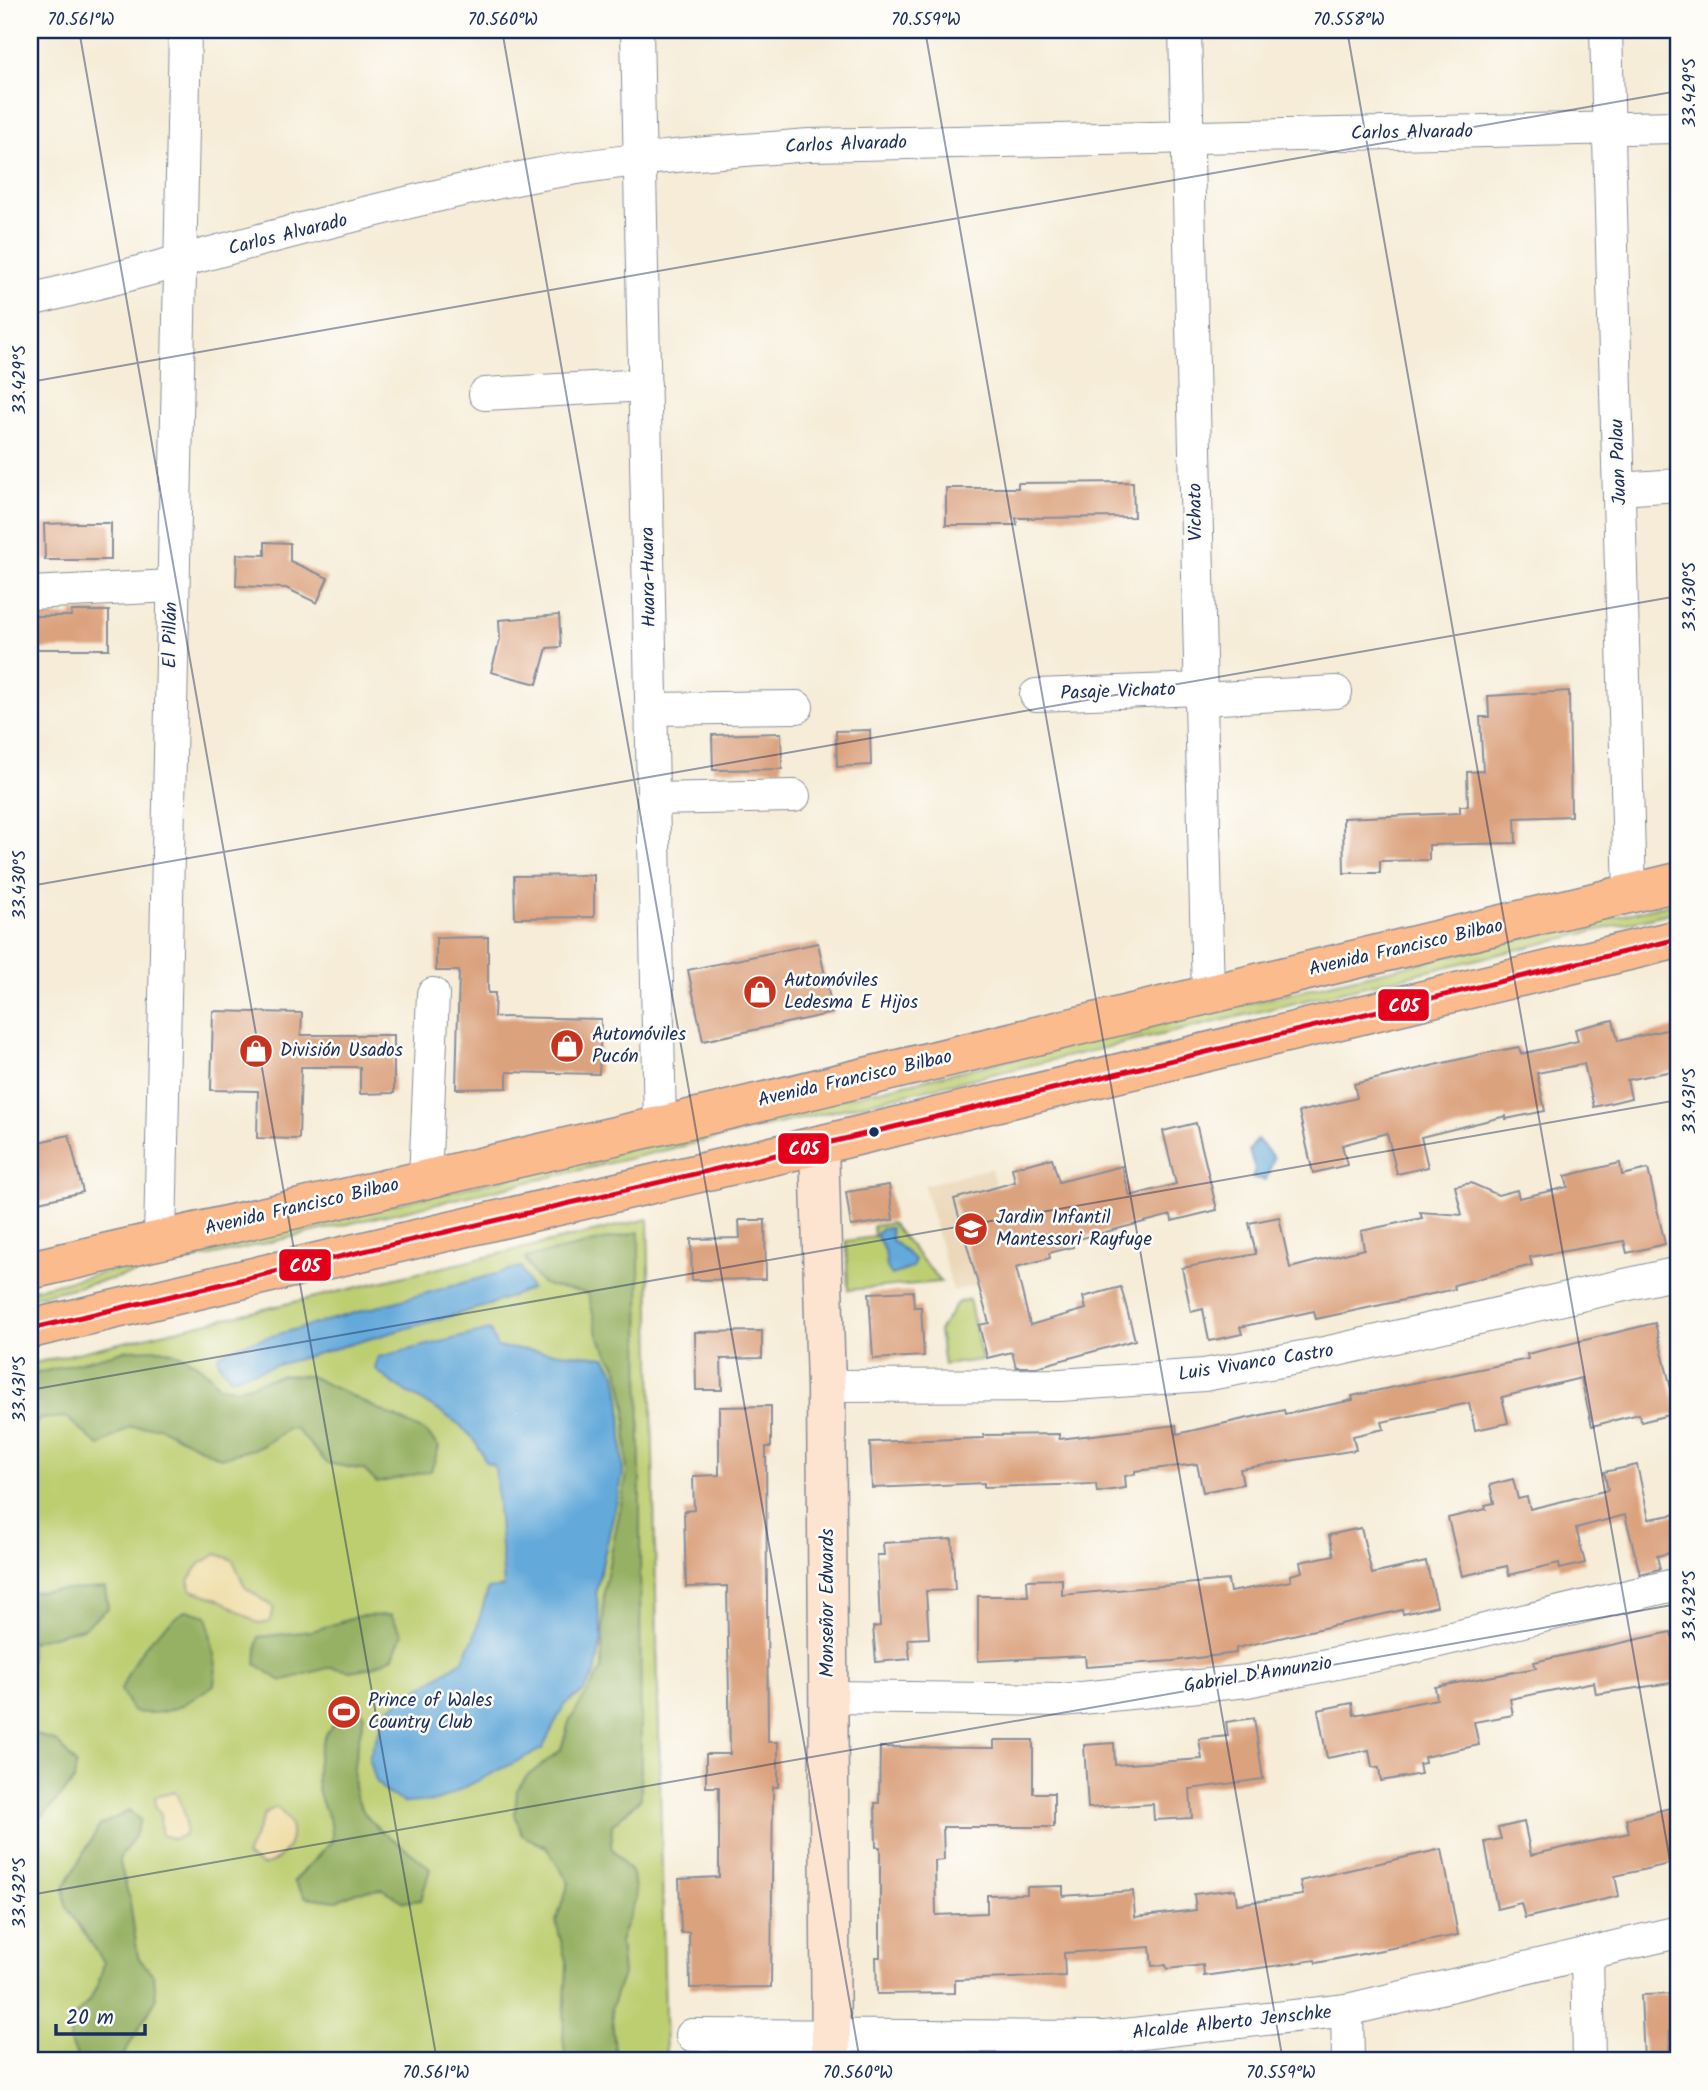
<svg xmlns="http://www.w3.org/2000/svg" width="1708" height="2091" viewBox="0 0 1708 2091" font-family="Kalam,sans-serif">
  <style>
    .built { fill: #ebd8ba }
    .green { fill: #bdce71; stroke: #6c7e68; stroke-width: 2 }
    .forest { fill: #96b163; stroke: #587060; stroke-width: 2 }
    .sand { fill: #eeda9e; stroke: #84847e; stroke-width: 2 }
    .water { fill: #64a9da; stroke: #406c9c; stroke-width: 2 }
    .building { fill: #dba27e }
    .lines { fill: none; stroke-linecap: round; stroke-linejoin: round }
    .street-casing { stroke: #888e9a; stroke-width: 34 }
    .secondary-casing { stroke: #888e9a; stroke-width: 41 }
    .primary-casing { stroke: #888e9a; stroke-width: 41 }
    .street { stroke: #fff; stroke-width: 32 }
    .secondary { stroke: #fde4d1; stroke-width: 38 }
    .primary { stroke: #fbbb8d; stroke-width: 38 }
    .bus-1-casing { stroke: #fdfcf7; stroke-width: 10 }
    .bus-1 { stroke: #e2001a; stroke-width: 5 }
    .ticks { fill: none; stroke: #1b2f5e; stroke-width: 2; stroke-opacity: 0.45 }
    .bus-dot { fill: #1b2f5e; stroke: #fdfcf7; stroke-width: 2.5 }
    .labels { text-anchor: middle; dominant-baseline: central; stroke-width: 5; stroke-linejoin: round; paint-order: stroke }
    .street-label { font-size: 19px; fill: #1b2f5e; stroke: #fdfcf7 }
    .poi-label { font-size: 19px; fill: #1b2f5e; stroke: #fdfcf7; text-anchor: start }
    .line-badge { stroke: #fdfcf7; stroke-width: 2.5 }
    .badge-label { font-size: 19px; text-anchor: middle; font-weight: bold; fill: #fff }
    .neatline { fill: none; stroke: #1b2f5e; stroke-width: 2.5 }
    .ticks-label { font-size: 18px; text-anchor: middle; fill: #1b2f5e }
  </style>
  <rect width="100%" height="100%" fill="#fdfcf7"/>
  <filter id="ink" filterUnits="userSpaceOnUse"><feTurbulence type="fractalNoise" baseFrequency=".0143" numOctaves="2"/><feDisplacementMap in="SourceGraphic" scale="14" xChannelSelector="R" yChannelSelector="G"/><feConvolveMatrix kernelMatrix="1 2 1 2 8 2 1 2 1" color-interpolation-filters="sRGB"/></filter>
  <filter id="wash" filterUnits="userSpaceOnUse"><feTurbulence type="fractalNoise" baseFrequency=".00686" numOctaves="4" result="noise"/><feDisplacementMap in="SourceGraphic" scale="28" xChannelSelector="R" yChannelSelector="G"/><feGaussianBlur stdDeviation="1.57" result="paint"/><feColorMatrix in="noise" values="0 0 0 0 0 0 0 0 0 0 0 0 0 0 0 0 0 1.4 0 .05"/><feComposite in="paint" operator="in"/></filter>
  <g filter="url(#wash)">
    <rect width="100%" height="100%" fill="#f6ecd7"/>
    <polygon class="built" points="991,1168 1018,1274 953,1291 924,1185"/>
    <g class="green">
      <polygon points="1678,902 1678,911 1199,1026 30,1298 30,1290"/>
      <polygon points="648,1219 666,2061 30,2061 30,1364"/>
      <polygon points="891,1223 941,1282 848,1290 846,1241 874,1237 873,1226"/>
      <polygon points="969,1299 982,1360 944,1365 939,1331 957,1303"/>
    </g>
    <g class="forest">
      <path d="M639 1232 641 1798 612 1825 611 1847 633 1875 636 1898 620 1942 623 1974 611 2008 616 2061H566L563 2039 567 1965 556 1921 569 1883 546 1847 522 1835 515 1814 517 1790 526 1777 561 1750 569 1722 602 1669 604 1589 627 1475 626 1407 618 1369 599 1338 588 1294C553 1282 543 1298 525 1258Z"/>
      <path d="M161 1349C189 1355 202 1366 220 1387L236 1389 282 1375 310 1376 426 1432 439 1447 431 1471 377 1483 364 1470 327 1463 295 1428 288 1429 260 1447 220 1458 159 1427H130L99 1446 66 1417 39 1419 30 1431V1375L127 1350Z"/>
      <polygon points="105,1588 108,1608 83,1628 30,1642 30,1592"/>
      <path d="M186 1610 207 1616 216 1666 214 1685C182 1705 172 1717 133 1712L121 1690C136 1651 153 1634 186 1610Z"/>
      <polygon points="391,1615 402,1634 393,1657 373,1667 350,1671 331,1667 281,1681 256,1664 258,1637 312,1631 360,1616"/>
      <path d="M356 1702 364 1715C355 1760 339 1798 382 1831 398 1844 415 1854 430 1869L421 1900 404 1902 383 1889 357 1892 336 1901 305 1897 294 1881 332 1841C333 1819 328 1819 321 1800 313 1778 317 1744 332 1725 338 1716 348 1709 356 1702Z"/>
      <polygon points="30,1732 57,1742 76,1764 74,1781 44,1815 30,1823"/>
      <path d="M129 1811 140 1820 135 1836 119 1859 130 1902 138 1957 154 1976 156 1999 120 2061H79L70 2040 72 2019C91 2002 99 1987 104 1962L66 1906 64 1887 100 1825Z"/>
    </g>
    <g class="sand">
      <polygon points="217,1554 233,1560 245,1587 274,1608 270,1622 259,1624 219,1599 191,1590 188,1580 200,1564"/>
      <path d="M175 1792C184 1808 187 1817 185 1835L174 1839 161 1835 160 1813 156 1808 155 1797Z"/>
      <path d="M276 1807C303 1827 291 1859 262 1866L246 1856 264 1815Z"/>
    </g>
    <g class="water">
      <polygon points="1257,1139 1274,1158 1266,1180 1252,1178 1255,1169 1249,1151"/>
      <polygon points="882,1228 890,1228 892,1240 915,1260 912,1268 892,1275 887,1268 885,1251 876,1235"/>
      <polygon points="521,1267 531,1289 486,1306 231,1378 219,1364 218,1355 239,1345"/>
      <path d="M490 1330 497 1347 605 1357 616 1374 621 1404 623 1474 596 1591 602 1637 595 1674 583 1692 564 1705 542 1749 437 1801 406 1803 386 1793 376 1781 369 1758 373 1746 389 1708 462 1661 474 1637 488 1589 504 1587 495 1466 485 1462C470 1412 407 1403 375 1368L378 1357Z"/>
    </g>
    <g id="blocks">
      <g class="building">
        <polygon points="1133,482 1134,517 1016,518 1017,525 946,525 946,488 1018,488 1018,483"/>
        <polygon points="76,523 111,523 111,560 45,560 44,524"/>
        <polygon points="265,542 290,543 290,561 328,578 317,603 286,588 236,586 237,554 265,555"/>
        <polygon points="72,611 109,611 109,649 30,649 30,616 71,616"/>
        <polygon points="559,615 561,647 547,648 537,684 491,672 500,639 499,620"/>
        <polygon points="1569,691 1571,816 1515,818 1516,843 1429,845 1429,860 1380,861 1380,873 1344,873 1343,818 1460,813 1460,806 1468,806 1467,772 1483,771 1480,717 1489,717 1488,696"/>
        <polygon points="870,730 871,765 837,767 836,731"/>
        <polygon points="781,733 782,769 713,770 712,735"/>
        <polygon points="594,875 594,917 515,918 514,876"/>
        <polygon points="488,937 488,993 495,993 494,1017 601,1019 599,1074 507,1072 507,1088 456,1089 459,971 436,971 436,938"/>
        <polygon points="818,943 833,1013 703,1041 688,970"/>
        <polygon points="213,1011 302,1013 301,1035 394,1035 394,1093 360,1094 360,1067 301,1067 299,1139 257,1138 258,1091 211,1090"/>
        <polygon points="1613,1020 1618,1041 1678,1027 1678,1070 1627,1080 1631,1098 1594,1107 1584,1064 1537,1073 1545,1111 1506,1119 1506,1116 1421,1137 1428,1167 1397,1174 1387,1133 1342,1145 1347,1165 1313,1173 1299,1112 1357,1098 1354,1084 1482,1054 1519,1047 1521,1054 1578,1041 1575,1029"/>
        <polygon points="1196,1123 1217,1210 1172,1221 1171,1215 1071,1241 1073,1247 1049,1253 1050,1258 1016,1267 1030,1325 1086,1309 1083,1297 1121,1287 1135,1340 1037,1367 1016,1367 1012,1352 987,1358 979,1325 989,1323 954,1199 1015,1182 1012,1168 1052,1158 1059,1182 1122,1166 1130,1196 1176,1184 1163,1131"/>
        <polygon points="69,1135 83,1192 30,1204 30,1144"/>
        <polygon points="1620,1163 1622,1175 1648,1169 1665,1244 1627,1253 1624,1241 1530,1257 1532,1265 1454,1285 1455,1289 1316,1319 1314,1311 1240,1327 1242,1334 1209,1341 1203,1309 1191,1312 1182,1268 1256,1254 1249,1223 1279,1217 1290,1268 1364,1249 1361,1231 1422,1218 1420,1212 1462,1215 1455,1186 1471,1183 1498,1195 1517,1190 1519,1198 1568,1187 1565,1176"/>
        <polygon points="889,1185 893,1220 851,1226 846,1192"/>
        <polygon points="739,1220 765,1220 766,1279 692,1280 691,1239 740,1238"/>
        <polygon points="913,1291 914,1307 921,1307 924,1356 873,1359 869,1293"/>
        <polygon points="1655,1323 1677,1413 1641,1422 1639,1414 1592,1426 1581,1378 1502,1397 1508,1423 1475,1430 1469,1403 1382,1422 1384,1429 1353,1436 1356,1450 1240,1469 1243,1484 1203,1492 1197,1464 1135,1471 1135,1474 1125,1476 1126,1488 1097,1492 1096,1484 984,1487 984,1483 872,1488 870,1442 984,1438 984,1435 1059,1434 1059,1439 1176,1425 1177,1434 1284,1410 1285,1414 1353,1400 1352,1396 1375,1391 1528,1359 1527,1354"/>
        <polygon points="762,1331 762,1358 721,1359 722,1390 696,1390 695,1332"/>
        <polygon points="771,1406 771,1447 766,1447 768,1742 778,1742 778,1787 773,1787 771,1987 690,1988 689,1932 681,1933 679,1879 719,1877 719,1787 706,1787 706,1754 730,1754 727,1586 686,1587 684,1511 694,1510 693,1476 719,1475 719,1407"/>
        <polygon points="1637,1465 1649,1519 1678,1514 1678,1551 1657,1556 1660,1569 1640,1574 1625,1515 1576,1528 1585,1563 1560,1569 1559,1563 1509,1575 1507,1566 1462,1576 1448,1518 1486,1509 1485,1505 1494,1503 1490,1485 1513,1479 1518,1499 1527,1497 1530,1509 1608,1490 1604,1472"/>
        <polygon points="1361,1528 1372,1574 1426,1562 1437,1606 1403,1614 1402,1610 1236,1648 1236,1653 1173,1661 1086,1667 1085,1656 978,1661 978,1596 1028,1596 1027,1580 1062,1579 1062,1595 1228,1580 1230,1592 1291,1581 1290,1575 1302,1572 1300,1562 1334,1555 1329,1535"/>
        <polygon points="952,1539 955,1590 926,1591 929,1638 908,1639 910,1659 876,1662 873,1627 880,1626 877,1555 884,1555 883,1543"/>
        <polygon points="1671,1632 1678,1662 1678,1682 1596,1694 1594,1682 1510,1699 1513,1715 1474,1722 1479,1745 1424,1757 1425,1763 1419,1764 1421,1774 1381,1781 1379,1768 1372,1767 1369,1750 1327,1758 1318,1710 1352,1703 1354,1715 1437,1699 1435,1687 1536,1668 1534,1662"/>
        <polygon points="1254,1718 1263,1779 1190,1789 1192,1818 1154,1820 1153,1804 1088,1808 1084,1745 1114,1743 1115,1765 1202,1759 1199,1739 1228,1736 1226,1722"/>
        <polygon points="994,1740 1033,1740 1033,1793 1054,1793 1054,1827 943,1827 944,1860 935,1861 936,1915 987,1913 987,1895 1027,1894 1027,1887 1063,1886 1063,1896 1133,1891 1135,1917 1196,1910 1194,1894 1235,1889 1237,1904 1303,1895 1300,1881 1442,1849 1458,1935 1316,1963 1315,1960 1204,1976 1203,1965 1167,1969 1166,1965 1152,1966 1150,1947 1064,1953 1065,1976 955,1980 955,1993 877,1994 876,1957 880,1957 880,1847 876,1847 875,1803 879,1803 880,1747 994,1748"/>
        <polygon points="1678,1806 1678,1862 1615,1876 1619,1896 1525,1918 1521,1903 1497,1909 1485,1842 1501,1839 1498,1828 1524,1822 1531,1855 1629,1833 1626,1819"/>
        <polygon points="1678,1994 1678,2024 1670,2024 1669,2061 1644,2061 1641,1995"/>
      </g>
    </g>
  </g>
  <g filter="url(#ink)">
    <use href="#blocks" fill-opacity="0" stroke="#888e9a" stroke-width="2"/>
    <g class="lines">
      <g class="street-casing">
        <g id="street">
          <polyline points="637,30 660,1125"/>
          <polyline points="1185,30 1208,995"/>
          <polyline points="1606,30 1630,894"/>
          <path d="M30 300C197 259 367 207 536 175 626 158 719 152 810 145L1678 127"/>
          <polyline points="485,394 645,385"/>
          <polyline points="1620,489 1678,485"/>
          <polyline points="30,593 172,586"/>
          <polyline points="1036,695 1200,689"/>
          <polyline points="1200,699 1336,692"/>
          <polyline points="652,709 797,707"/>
          <polyline points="654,799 794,796"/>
          <polyline points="425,1179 433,994"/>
          <polyline points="160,1240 185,30"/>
          <polyline points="826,1386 1060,1385 1204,1375 1324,1353 1678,1273"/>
          <polyline points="829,1697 1062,1700 1247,1681 1401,1650 1678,1584"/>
          <polyline points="1587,1953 1589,2061"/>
          <polyline points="1347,2010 1348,2061"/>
          <polyline points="692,2035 1106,2037 1347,2010 1678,1932"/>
        </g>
      </g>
      <g class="secondary-casing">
        <polyline id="secondary" points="819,1145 826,1386 831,2061"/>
      </g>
      <g class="primary-casing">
        <g id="primary">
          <polyline points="30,1270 711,1114 1678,882"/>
          <polyline points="30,1329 819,1145 1678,939"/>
        </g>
      </g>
      <use href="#street" class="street"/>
      <use href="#secondary" class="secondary"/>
      <use href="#primary" class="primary"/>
      <g class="bus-1-casing">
        <polyline id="bus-1" points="30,1329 819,1145 1678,939"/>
      </g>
      <use href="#bus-1" class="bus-1"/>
    </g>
  </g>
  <path class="ticks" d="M79 30 437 2061M502 30 860 2061M925 30 1283 2061M1347 30 1678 1906M30 382 1678 91M30 886 1678 596M30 1390 1678 1100M30 1895 1678 1604"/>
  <defs>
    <g id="shop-disc" transform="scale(1.75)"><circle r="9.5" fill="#c8321e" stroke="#fdfcf7"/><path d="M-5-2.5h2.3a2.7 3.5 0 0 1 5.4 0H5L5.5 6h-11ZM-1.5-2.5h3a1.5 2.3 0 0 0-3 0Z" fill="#fff"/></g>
    <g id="school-disc" transform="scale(1.75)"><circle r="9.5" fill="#c8321e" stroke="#fdfcf7"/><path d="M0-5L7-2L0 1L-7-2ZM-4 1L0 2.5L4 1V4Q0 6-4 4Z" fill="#fff"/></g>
    <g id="stadium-disc" transform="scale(1.75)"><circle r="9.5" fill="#c8321e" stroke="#fdfcf7"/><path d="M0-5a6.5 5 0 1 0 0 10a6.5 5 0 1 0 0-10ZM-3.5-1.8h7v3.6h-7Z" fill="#fff"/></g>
  </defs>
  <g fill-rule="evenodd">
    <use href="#shop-disc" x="760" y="992"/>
    <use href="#shop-disc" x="567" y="1046"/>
    <use href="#shop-disc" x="256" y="1051"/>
    <use href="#school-disc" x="971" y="1229"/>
    <use href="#stadium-disc" x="344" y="1712"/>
  </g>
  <circle class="bus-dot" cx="874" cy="1132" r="6"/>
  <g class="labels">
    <g class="street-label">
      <text transform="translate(1412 133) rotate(-1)">Carlos Alvarado</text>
      <text transform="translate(846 145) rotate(-2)">Carlos Alvarado</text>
      <text transform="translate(288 235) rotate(-14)">Carlos Alvarado</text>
      <text transform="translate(1619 462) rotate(-92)">Juan Palau</text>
      <text transform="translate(1196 512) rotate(-91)">Vichato</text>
      <text transform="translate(649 577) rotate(-91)">Huara-Huara</text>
      <text transform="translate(171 635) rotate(-89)">El Pillán</text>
      <text transform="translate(1118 692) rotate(-2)">Pasaje Vichato</text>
      <text transform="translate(1406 948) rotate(-13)">Avenida Francisco Bilbao</text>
      <text transform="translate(855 1079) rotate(-13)">Avenida Francisco Bilbao</text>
      <text transform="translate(302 1207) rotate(-13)">Avenida Francisco Bilbao</text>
      <text transform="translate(1256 1363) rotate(-9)">Luis Vivanco Castro</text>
      <text transform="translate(828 1603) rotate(-90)">Monseñor Edwards</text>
      <text transform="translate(1258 1675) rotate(-9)">Gabriel D'Annunzio</text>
      <text transform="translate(1232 2023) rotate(-6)">Alcalde Alberto Jenschke</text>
    </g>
    <g class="poi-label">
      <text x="784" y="981">Automóviles<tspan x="784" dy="22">Ledesma E Hijos</tspan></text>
      <text x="592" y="1035">Automóviles<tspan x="592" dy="22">Pucón</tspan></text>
      <text x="280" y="1051">División Usados</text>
      <text x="996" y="1218">Jardin Infantil<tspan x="996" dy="22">Mantessori Rayfuge</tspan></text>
      <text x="368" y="1701">Prince of Wales<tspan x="368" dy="22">Country Club</tspan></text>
    </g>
  </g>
  <g class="line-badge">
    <rect x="1377" y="988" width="53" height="34" rx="7" fill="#e2001a"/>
    <rect x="777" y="1132" width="53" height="33" rx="7" fill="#e2001a"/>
    <rect x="278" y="1248" width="54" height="34" rx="7" fill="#e2001a"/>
  </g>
  <g class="badge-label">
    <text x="1404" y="1012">C05</text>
    <text x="804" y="1155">C05</text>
    <text x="305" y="1272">C05</text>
  </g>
  <rect width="1708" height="2091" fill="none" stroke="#fdfcf7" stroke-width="77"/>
  <path d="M56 2024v10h89v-10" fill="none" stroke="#1b2f5e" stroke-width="3.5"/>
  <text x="66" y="2024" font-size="21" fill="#1b2f5e" stroke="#fdfcf7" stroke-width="5" paint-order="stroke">20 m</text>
  <rect x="38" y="38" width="1632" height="2014" class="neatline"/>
  <g class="ticks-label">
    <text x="81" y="25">70.561°W</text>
    <text x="503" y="25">70.560°W</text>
    <text x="926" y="25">70.559°W</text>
    <text x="1349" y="25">70.558°W</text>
    <text transform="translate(1689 93) rotate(-90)" y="6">33.429°S</text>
    <text transform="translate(19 380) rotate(-90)" y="6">33.429°S</text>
    <text transform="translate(1689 597) rotate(-90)" y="6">33.430°S</text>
    <text transform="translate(19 885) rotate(-90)" y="6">33.430°S</text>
    <text transform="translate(1689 1101) rotate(-90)" y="6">33.431°S</text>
    <text transform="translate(19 1389) rotate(-90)" y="6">33.431°S</text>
    <text transform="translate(1689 1606) rotate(-90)" y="6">33.432°S</text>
    <text transform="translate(19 1893) rotate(-90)" y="6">33.432°S</text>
    <text x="436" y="2078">70.561°W</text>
    <text x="858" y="2078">70.560°W</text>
    <text x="1281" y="2078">70.559°W</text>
  </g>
</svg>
